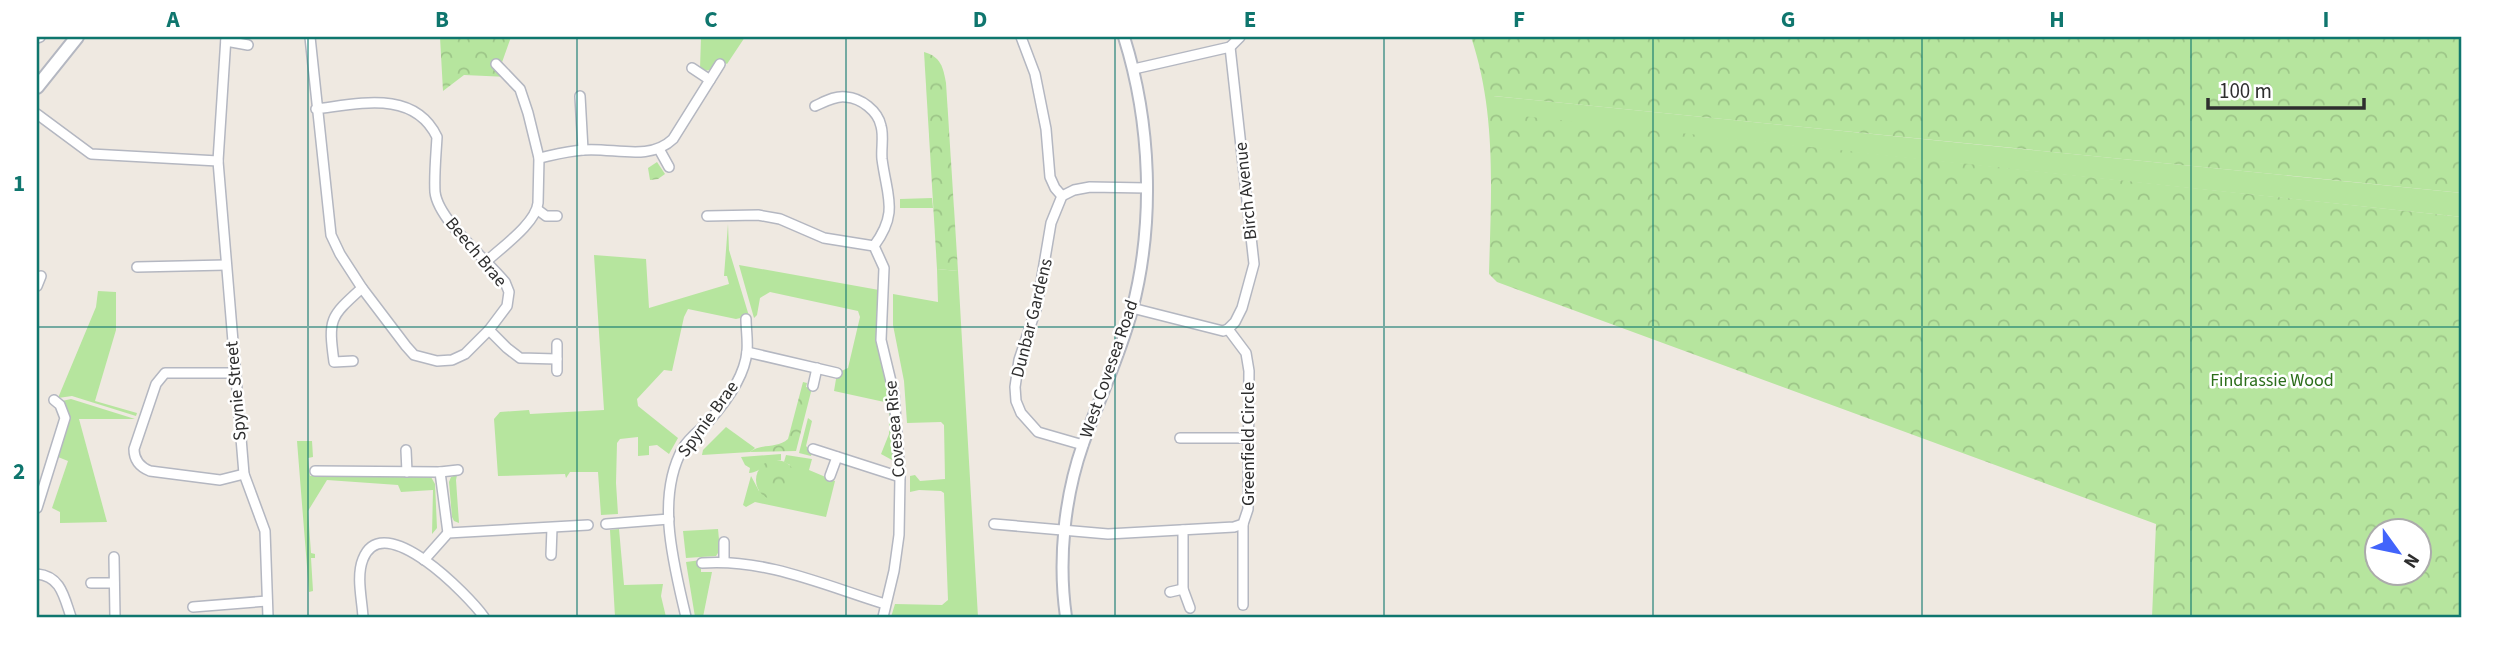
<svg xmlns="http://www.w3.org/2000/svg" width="2499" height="654" viewBox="0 0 2499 654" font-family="'Source Sans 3',sans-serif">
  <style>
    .grass { fill: #b6e59e }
    .forest { fill: url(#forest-crowns); fill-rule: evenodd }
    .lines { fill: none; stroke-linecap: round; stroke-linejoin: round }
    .minor-casing { stroke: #b4b7c1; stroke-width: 12 }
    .tertiary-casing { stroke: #b4b7c1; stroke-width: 14 }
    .secondary-casing { stroke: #b4b7c1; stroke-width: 16 }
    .minor { stroke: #fff; stroke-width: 9 }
    .tertiary { stroke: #fff; stroke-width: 10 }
    .secondary { stroke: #fff; stroke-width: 12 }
    .grid { fill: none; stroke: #0f766e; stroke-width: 2; stroke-opacity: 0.55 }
    .labels { text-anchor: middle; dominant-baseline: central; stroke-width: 5; stroke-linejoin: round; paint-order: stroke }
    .street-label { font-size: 18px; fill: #2e2e2e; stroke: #fff }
    .park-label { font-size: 18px; fill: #2c6e1b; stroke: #fff }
    .neatline { fill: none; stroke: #0f766e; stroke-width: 2.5 }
    .grid-label { font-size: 23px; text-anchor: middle; font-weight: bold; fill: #0f766e }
  </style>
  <defs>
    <pattern id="forest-crowns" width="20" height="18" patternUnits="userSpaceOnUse" patternTransform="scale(1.75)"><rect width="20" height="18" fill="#b6e59e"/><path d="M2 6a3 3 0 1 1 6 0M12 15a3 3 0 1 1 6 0" fill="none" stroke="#9dc588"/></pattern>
  </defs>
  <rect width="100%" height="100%" fill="#efe9e1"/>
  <g class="grass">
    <path d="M701 37H745L727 64 720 60C714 68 710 73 700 69Z"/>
    <polygon points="1493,96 2462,193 2462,217 1493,114"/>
    <polygon points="932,198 933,208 900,208 900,199"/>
    <polygon points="728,224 729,250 749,316 736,319 688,309 684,317 672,371 664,370 637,399 638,406 678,438 669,454 657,445 649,446 649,455 638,456 638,437 620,439 617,443 616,483 618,514 601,515 598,472 570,472 566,478 565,474 498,476 494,419 500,412 529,410 530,414 604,410 594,255 646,259 649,308 729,284 727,276 724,276"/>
    <polygon points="739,265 879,290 879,327 891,393 894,455 892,460 881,454 889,434 889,403 834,391 837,373 848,368 860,317 858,311 770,292 760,298 757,315 754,318"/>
    <polygon points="937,269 958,271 978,617 891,617 895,604 942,605 948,600 944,493 941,491 919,490 910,492 910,476 915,475 920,481 945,479 944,425 941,422 907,423 904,381 893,325 893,294 938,302"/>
    <polygon points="98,291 116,292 116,330 95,401 137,413 136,416 72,396 58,398 96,307"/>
    <polygon points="71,399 135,419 79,419 107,522 60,523 60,512 52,508 68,461 58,457 64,433 62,401"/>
    <polygon points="808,418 812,421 806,446 812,452 811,456 799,453"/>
    <polygon points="726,427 755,448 750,452 702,455 703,450"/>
    <polygon points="297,441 312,441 313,457 308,458 310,476 419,474 431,477 435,484 437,528 432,534 433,490 401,492 398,485 327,480 308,511 311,553 315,554 315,558 311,558 313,591 309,592"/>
    <path d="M781 454V460C765 461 762 472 749 473L750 468 745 465 741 457Z"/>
    <polygon points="786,455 812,459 809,470 835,481 826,517 755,502 746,507 743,505 751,476 759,491 790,465 784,462"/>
    <polygon points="457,475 456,480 459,523 454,521 452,517 449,482 451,477"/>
    <polygon points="619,529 624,585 663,584 661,596 666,617 615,617 610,530"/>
    <polygon points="718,529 720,550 716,556 686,558 683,531"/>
    <polygon points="701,560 701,572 712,572 703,617 695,617 686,562"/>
  </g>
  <g class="forest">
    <polygon points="440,37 511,37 500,68 508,77 464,75 443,91"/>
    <path d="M1471 37H2462V193L1494 96 1493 113 2462 217V617H2152L2156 524 1497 282 1489 274C1491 194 1497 114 1471 37ZM2376 532H2418V574H2376Z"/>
    <path d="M924 52C941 57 943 67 946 83L958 271 937 269Z"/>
    <polygon points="657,162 665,174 658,179 650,180 648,168"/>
    <path d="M803 382 807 383 806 387 812 388 796 451 750 452C761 443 777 449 788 439Z"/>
    <circle cx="776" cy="480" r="20"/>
  </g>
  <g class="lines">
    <g class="minor-casing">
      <g id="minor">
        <polyline points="226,37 218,161 244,474 265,531 268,617"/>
        <path d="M310 37 331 235 340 254 362 288 406 346 414 355 437 361 452 360 465 354 489 330 507 306 509 292 505 282C486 259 438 220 435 192 434 174 436 155 437 137 414 89 358 104 316 109"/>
        <polyline points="1021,37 1035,74 1046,129 1050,177 1055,188 1062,196"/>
        <polyline points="37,38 40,37"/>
        <polyline points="226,41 248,45"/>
        <polyline points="1230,47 1240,37"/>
        <polyline points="692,68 710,80"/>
        <polyline points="1134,69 1230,47"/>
        <polyline points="580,96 583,150"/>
        <path d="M815 106C824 102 836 95 846 97 861 98 878 111 881 126 884 136 881 148 882 159 887 197 899 212 874 246"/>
        <polyline points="37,114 91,154 218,161"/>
        <polyline points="659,149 669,167"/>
        <path d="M539 158C553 155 568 151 583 150 613 147 649 162 673 139L720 64"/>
        <polyline points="538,210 546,216 557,216"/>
        <polyline points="707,216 758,215 780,219 824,238 874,246 884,268 881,340 894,394 900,477 899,535 894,571 883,617"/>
        <path d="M487 261C502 247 536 223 538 203L539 158 528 113 520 89 496 64"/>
        <polyline points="137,267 226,265"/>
        <polyline points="37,286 41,276"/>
        <polyline points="1228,329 1235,322 1242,308 1254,264 1230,47"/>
        <polyline points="489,330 507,348 520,358 557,359"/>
        <polyline points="747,352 837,373"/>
        <path d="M353 361 334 362C328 318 330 317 362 288"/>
        <polyline points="557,371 557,344"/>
        <path d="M234 373H165L156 384 134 449C134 460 140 467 150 471L220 480 244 474"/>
        <polyline points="813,386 817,368"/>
        <polyline points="1180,438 1248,438"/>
        <polyline points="1083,445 1038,432 1021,413 1016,401 1015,387 1019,360 1037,306 1051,223 1062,196 1074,190 1090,187 1147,188"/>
        <polyline points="813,449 900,477"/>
        <polyline points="406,450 407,472"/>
        <polyline points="315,471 440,472 448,533"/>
        <polyline points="440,472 458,470"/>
        <polyline points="830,476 837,457"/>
        <polyline points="37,508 65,418 60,405 54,400"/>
        <polyline points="606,524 669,519"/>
        <polyline points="994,524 1108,534 1234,527 1243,524 1248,509 1249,371 1246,353 1228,329 1223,331 1132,308"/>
        <polyline points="1183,530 1183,589 1190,608"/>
        <polyline points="551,555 552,528"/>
        <polyline points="114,557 115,617"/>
        <polyline points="424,560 448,533 588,525"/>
        <polyline points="724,562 724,542"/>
        <path d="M702 563C765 558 826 586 885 604"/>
        <path d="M37 574C61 576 64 597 71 617"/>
        <polyline points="91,583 114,583"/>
        <polyline points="1170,592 1183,589"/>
        <polyline points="1243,605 1243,524"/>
        <polyline points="193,607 267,601"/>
        <path d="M363 617C362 599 356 576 363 559 383 507 469 596 484 617"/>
        <path d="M686 617C674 565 655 498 683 448 689 438 700 430 709 421 725 403 745 376 747 351 748 340 746 329 746 319"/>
      </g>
    </g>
    <g class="tertiary-casing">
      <path id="tertiary" d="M1066 617C1058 561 1064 498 1083 444 1099 399 1120 356 1132 310 1155 222 1151 123 1124 37"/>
    </g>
    <g class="secondary-casing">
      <polyline id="secondary" points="37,87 77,37"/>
    </g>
    <use href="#minor" class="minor"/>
    <use href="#tertiary" class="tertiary"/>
    <use href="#secondary" class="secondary"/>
  </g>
  <path class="grid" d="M308 37V617M577 37V617M846 37V617M1115 37V617M1384 37V617M1653 37V617M1922 37V617M2191 37V617M37 327H2462"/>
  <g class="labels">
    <g class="street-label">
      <text transform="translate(1246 191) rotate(-96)">Birch Avenue</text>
      <text transform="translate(476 252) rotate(50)">Beech Brae</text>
      <text transform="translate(1032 318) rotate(-76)">Dunbar Gardens</text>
      <text transform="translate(1109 369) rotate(-71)">West Covesea Road</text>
      <text transform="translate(236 391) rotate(-95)">Spynie Street</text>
      <text transform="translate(708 419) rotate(-54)">Spynie Brae</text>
      <text transform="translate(895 429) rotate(-95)">Covesea Rise</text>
      <text transform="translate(1248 444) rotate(-90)">Greenfield Circle</text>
    </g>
    <g class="park-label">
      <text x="2272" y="380">Findrassie Wood</text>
    </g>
  </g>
  <rect width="2499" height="654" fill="none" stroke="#ffffff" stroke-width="77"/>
  <g transform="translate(2398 552) rotate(123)"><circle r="33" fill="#ffffff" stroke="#ababab" stroke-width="2"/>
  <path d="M0-5L12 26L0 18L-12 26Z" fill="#4264fb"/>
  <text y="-10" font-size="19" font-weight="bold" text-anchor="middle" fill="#2e2e2e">N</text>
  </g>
  <path d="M2208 98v10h156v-10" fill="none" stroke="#2e2e2e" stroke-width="3.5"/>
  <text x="2219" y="98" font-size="21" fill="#2e2e2e" stroke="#ffffff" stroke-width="5" paint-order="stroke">100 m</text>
  <rect x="38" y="38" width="2422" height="578" class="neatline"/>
  <g class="grid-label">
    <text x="173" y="27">A</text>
    <text x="442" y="27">B</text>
    <text x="711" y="27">C</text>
    <text x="980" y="27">D</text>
    <text x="1250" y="27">E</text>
    <text x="1519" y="27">F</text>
    <text x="1788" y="27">G</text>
    <text x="2057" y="27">H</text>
    <text x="2326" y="27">I</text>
    <text x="19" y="191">1</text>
    <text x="19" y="479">2</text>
  </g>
</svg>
